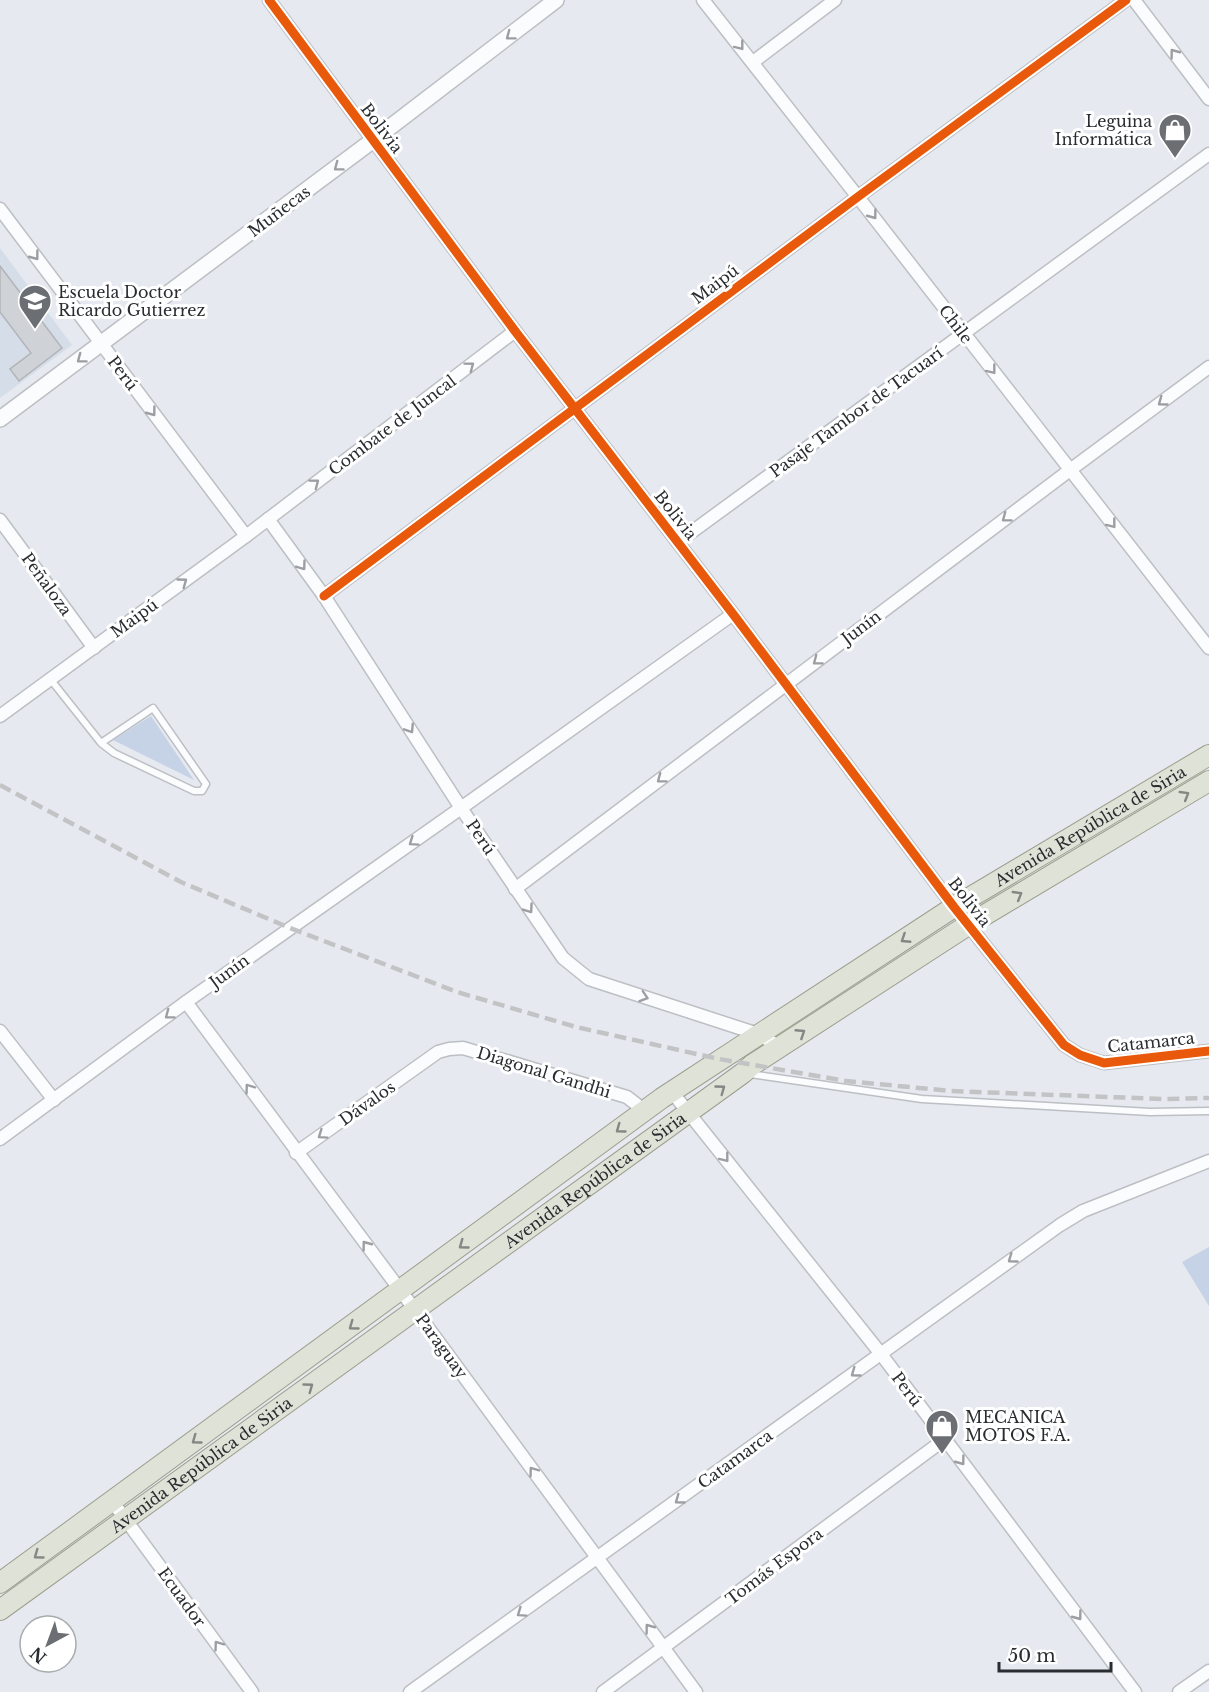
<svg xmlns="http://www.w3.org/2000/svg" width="1209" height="1692" viewBox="0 0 1209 1692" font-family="'Libre Baskerville',serif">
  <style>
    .built { fill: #d5dde8 }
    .green { fill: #c6d2e6 }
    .building { fill: #cfd2d7; stroke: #b1b4b8; stroke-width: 1.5 }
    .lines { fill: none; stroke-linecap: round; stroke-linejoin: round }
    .service-casing { stroke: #bcbfc3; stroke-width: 9 }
    .minor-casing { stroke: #bcbfc3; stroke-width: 15 }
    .tertiary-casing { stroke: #bcbfc3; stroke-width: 18 }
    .primary-casing { stroke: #9b9f8e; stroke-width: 22 }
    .service { stroke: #fbfcfd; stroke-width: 6 }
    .minor { stroke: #fbfcfd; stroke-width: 12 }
    .tertiary { stroke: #fbfcfd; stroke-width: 15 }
    .primary { stroke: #dfe2d6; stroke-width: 20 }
    .rail { stroke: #c2c3c5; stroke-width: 4.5; stroke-dasharray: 12 6; stroke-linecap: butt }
    .cycleway-casing { stroke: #fff; stroke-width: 13 }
    .cycleway { stroke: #e8590c; stroke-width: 9 }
    .oneway { stroke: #9c9ea1 }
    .oneway2 { stroke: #848783 }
    .labels { text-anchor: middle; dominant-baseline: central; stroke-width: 6; stroke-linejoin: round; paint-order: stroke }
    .poi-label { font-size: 16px; fill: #292c30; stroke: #fff; text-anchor: start }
    .street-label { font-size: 16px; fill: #292c30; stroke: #fff }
  </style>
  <rect width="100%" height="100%" fill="#e6eaf0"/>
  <polygon class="built" points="0,248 72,345 0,398"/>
  <g class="green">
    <polygon points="151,716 194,780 113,740"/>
    <polygon points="1209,1247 1209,1306 1182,1262"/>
  </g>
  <polygon class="building" points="0,266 62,348 19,381 10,369 31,353 0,312"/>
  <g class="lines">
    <g class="service-casing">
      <g id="service">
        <polyline points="51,680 101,743 114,753 194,791 202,791 206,784 153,708 101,743"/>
        <polyline points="750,1074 922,1099 1150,1112 1209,1111"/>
      </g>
    </g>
    <g class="minor-casing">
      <g id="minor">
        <polyline points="269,0 515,331 733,614 954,907 1064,1045 1080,1055 1104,1063 1209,1051"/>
        <path d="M703 0C873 215 1041 432 1209 648"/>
        <polyline points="1134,0 1209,99"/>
        <polyline points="753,62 835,0"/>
        <polyline points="0,209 246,536"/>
        <polyline points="268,519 324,596 461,808 563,958 589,979 758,1034 780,1047"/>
        <polyline points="0,520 94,648"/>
        <polyline points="678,542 1209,154"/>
        <polyline points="324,596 859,196 1126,0"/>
        <polyline points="0,716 246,536 515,331"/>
        <polyline points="515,889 1070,470 1209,367"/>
        <polyline points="186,1002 415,1310 696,1692"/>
        <polyline points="0,1031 54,1100"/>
        <polyline points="672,1092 881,1354 1135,1692"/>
        <polyline points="0,1139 186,1002 461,808 733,614"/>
        <polyline points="296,1153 438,1052 449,1049 463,1048 627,1097 645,1111"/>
        <polyline points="112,1501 252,1692"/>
        <polyline points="410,1692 1060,1225 1083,1211 1209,1161"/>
        <polyline points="603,1692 945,1439"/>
        <polyline points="1179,1692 1209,1671"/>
      </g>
    </g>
    <g class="tertiary-casing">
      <polyline id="tertiary" points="0,419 372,141 556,0"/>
    </g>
    <g class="primary-casing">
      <g id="primary">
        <path id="s1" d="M0 1583 662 1098 954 907 1209 755"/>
        <path id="s2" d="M0 1610 743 1073 752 1065 968 925 1209 781"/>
      </g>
    </g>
    <use href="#service" class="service"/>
    <use href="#minor" class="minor"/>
    <use href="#tertiary" class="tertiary"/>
    <use href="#primary" class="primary"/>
    <polyline class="rail" points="0,785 181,882 290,928 457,992 576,1027 719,1059 846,1081 951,1091 1162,1099 1209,1098"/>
    <g class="cycleway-casing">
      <g id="cycleway">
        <polyline points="269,0 515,331 733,614 954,907 1064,1045 1080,1055 1104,1063 1209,1051"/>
        <polyline points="324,596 859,196 1126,0"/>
      </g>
    </g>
    <use href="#cycleway" class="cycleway"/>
  </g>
  <defs><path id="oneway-chevron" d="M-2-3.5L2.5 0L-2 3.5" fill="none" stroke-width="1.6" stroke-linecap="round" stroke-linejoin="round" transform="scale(1.5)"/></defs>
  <g class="oneway">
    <use href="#oneway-chevron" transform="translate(510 36) rotate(143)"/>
    <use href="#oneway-chevron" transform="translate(740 46) rotate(52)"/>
    <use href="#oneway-chevron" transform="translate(1174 53) rotate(-127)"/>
    <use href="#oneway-chevron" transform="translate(338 167) rotate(143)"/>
    <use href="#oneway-chevron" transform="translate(873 215) rotate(53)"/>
    <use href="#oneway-chevron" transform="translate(35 256) rotate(53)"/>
    <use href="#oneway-chevron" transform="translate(81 359) rotate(143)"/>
    <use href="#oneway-chevron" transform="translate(470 366) rotate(-37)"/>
    <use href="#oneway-chevron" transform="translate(992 370) rotate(52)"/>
    <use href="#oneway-chevron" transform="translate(1162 402) rotate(144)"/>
    <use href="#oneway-chevron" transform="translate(152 412) rotate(53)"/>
    <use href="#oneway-chevron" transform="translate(315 483) rotate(-37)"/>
    <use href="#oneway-chevron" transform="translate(1006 518) rotate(143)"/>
    <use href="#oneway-chevron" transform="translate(1112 524) rotate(52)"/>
    <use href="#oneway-chevron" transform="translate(302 566) rotate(54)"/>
    <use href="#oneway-chevron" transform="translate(183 582) rotate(-36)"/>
    <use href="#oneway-chevron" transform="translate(817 661) rotate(143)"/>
    <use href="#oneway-chevron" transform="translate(410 729) rotate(57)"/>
    <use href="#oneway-chevron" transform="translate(661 779) rotate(143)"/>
    <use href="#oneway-chevron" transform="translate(413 842) rotate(145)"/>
    <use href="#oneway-chevron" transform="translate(529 909) rotate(55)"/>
    <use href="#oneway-chevron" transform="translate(644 997) rotate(18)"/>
    <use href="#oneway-chevron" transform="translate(169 1015) rotate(143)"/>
    <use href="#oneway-chevron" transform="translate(249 1088) rotate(-126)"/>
    <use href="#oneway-chevron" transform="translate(322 1135) rotate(145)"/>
    <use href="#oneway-chevron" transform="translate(725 1158) rotate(52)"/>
    <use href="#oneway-chevron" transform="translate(366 1245) rotate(-127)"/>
    <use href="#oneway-chevron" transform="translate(1012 1259) rotate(144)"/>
    <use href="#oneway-chevron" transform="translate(855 1373) rotate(144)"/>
    <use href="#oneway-chevron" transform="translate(961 1461) rotate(53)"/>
    <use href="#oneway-chevron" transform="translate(533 1471) rotate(-126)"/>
    <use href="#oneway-chevron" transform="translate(679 1500) rotate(144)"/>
    <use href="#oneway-chevron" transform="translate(521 1613) rotate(145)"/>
    <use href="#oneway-chevron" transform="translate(1078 1616) rotate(53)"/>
    <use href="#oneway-chevron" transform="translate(649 1628) rotate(-127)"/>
    <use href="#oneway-chevron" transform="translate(218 1645) rotate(-126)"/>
  </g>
  <g class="oneway2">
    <use href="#oneway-chevron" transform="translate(1185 795) rotate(-31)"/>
    <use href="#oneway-chevron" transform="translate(1018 895) rotate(-31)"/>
    <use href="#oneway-chevron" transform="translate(905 939) rotate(147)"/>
    <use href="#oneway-chevron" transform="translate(801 1033) rotate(-33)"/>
    <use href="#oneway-chevron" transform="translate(721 1089) rotate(-36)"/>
    <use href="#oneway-chevron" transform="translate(620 1129) rotate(144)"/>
    <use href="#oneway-chevron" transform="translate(463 1245) rotate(144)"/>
    <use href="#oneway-chevron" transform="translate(353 1326) rotate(144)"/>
    <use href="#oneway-chevron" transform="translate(309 1387) rotate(-36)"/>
    <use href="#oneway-chevron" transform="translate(196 1440) rotate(144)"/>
    <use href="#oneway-chevron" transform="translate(38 1555) rotate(144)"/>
  </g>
  <defs>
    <g id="shop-pin" transform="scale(1.725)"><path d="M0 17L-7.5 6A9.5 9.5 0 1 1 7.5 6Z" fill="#6b6e73" stroke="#fff"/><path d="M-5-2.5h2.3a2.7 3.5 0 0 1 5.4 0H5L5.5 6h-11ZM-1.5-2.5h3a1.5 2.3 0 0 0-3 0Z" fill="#fff"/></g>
    <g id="school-pin" transform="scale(1.725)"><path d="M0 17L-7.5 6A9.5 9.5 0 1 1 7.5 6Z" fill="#6b6e73" stroke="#fff"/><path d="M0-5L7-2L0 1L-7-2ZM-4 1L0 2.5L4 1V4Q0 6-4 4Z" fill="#fff"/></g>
  </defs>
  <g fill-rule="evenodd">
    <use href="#shop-pin" x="1175" y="130"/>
    <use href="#school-pin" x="35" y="301"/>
    <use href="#shop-pin" x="942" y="1426"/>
  </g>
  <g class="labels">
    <g class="poi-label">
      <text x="1152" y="121" text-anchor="end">Leguina<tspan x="1152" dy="18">Informática</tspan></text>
      <text x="58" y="292">Escuela Doctor<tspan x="58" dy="18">Ricardo Gutierrez</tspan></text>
      <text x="965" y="1417">MECANICA<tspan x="965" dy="18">MOTOS F.A.</tspan></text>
    </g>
    <g class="street-label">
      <text transform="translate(382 128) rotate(53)">Bolivia</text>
      <text transform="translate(279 211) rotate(-37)">Muñecas</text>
      <text transform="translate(715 284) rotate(-37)">Maipú</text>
      <text transform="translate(956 324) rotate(53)">Chile</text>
      <text transform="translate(123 373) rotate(53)">Perú</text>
      <text transform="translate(856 412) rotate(-36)">Pasaje Tambor de Tacuarí</text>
      <text transform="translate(392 425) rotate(-37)">Combate de Juncal</text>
      <text transform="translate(676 515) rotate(52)">Bolivia</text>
      <text transform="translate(47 584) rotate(54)">Peñaloza</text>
      <text transform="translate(134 618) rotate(-36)">Maipú</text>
      <text transform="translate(861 627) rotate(-37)">Junín</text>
      <text stroke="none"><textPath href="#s1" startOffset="1328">Avenida República de Siria</textPath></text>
      <text transform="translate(481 837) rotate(56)">Perú</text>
      <text transform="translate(970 902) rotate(52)">Bolivia</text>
      <text transform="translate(229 971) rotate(-36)">Junín</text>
      <text transform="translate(1151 1042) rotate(-6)">Catamarca</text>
      <text transform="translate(544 1072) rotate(17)">Diagonal Gandhi</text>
      <text transform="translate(367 1103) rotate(-35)">Dávalos</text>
      <text stroke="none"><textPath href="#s2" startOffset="734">Avenida República de Siria</textPath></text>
      <text transform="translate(442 1346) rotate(54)">Paraguay</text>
      <text transform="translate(907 1389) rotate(53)">Perú</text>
      <text transform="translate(735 1459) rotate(-36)">Catamarca</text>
      <text stroke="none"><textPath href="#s2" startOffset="248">Avenida República de Siria</textPath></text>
      <text transform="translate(774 1566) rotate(-37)">Tomás Espora</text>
      <text transform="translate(182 1597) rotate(54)">Ecuador</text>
    </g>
  </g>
  <g transform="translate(48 1644) rotate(221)"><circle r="28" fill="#ffffff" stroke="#a9abac" stroke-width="1.5"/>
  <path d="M0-4.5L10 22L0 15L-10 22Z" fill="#6b6e73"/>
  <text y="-9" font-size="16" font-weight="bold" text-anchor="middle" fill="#292c30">N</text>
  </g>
  <path d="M999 1662v9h112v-9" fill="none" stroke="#292c30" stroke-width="3"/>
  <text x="1008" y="1662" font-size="18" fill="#292c30" stroke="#ffffff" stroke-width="4.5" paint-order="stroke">50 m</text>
</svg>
